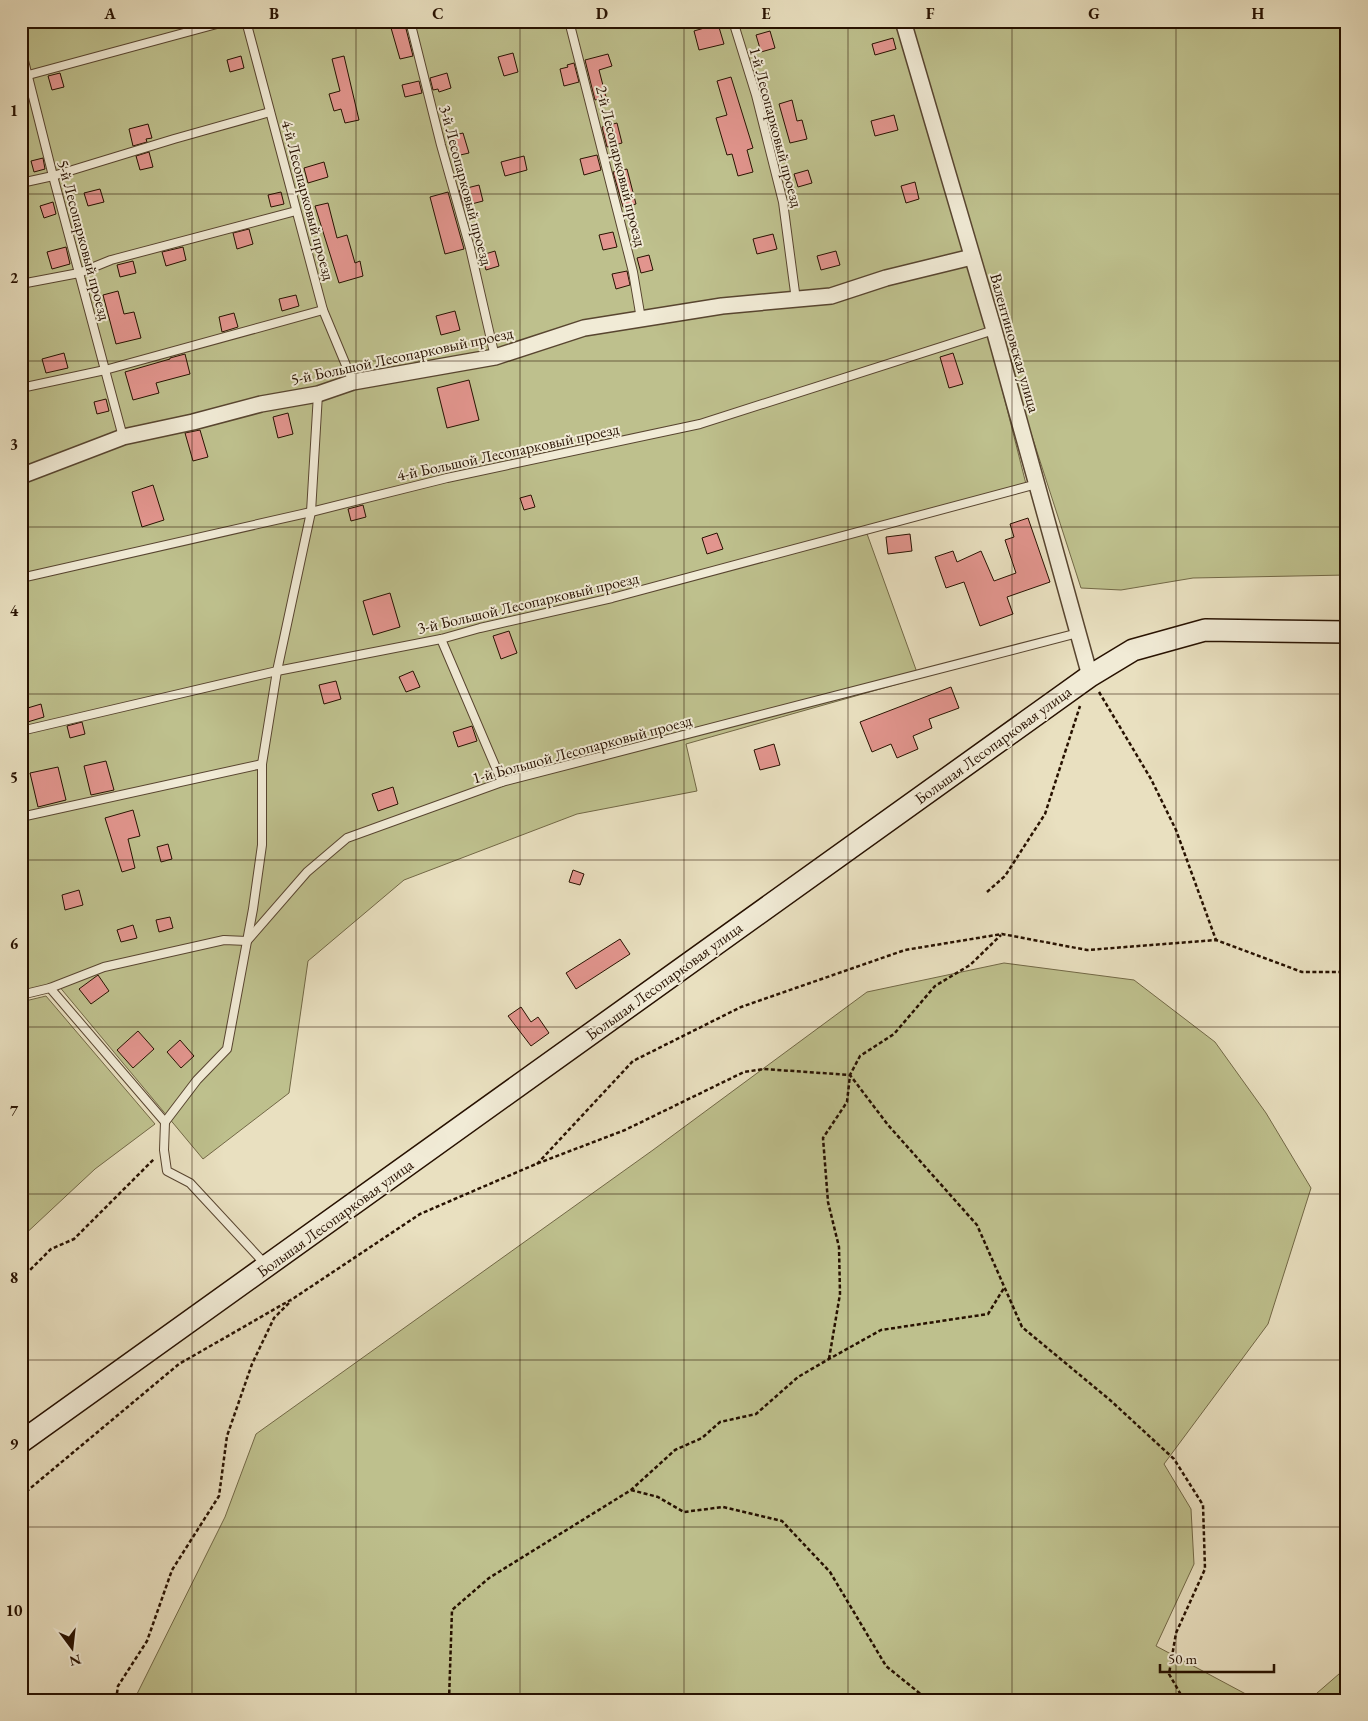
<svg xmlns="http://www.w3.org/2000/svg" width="1368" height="1721" viewBox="0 0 1368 1721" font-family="'EB Garamond',serif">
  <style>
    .green { fill: #bec08d; stroke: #726846 }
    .building { fill: #e2958e; stroke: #271100 }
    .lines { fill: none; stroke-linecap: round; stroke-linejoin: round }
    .lane-casing { stroke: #584530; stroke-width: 10 }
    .street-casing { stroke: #584530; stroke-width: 18 }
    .secondary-casing { stroke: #271100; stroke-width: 24 }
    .path { stroke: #271100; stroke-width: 2.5; stroke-dasharray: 4 2.5; stroke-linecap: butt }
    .lane { stroke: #f1ebd6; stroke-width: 8 }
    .street { stroke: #f1ebd6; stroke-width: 15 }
    .secondary { stroke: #f1ebd6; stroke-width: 21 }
    .grid { fill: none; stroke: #271100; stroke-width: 1; stroke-opacity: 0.55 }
    .labels { text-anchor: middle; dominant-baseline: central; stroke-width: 4; stroke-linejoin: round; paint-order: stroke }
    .street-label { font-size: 16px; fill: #271100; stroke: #f1ebd6 }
    .neatline { fill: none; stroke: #271100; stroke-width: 2 }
    .grid-label { font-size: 16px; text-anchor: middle; font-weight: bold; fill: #271100 }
  </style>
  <rect width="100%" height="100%" fill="#e9e0c0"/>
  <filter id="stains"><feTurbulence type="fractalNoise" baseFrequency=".004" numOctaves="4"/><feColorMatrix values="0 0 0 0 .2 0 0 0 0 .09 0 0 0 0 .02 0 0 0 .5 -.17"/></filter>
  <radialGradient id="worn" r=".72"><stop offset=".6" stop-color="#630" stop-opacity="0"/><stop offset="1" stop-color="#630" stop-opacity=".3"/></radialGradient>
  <g class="green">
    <polygon points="21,21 1347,21 1347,575 1193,578 1121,590 1081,588 949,179 1027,488 866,531 919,678 686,744 697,791 577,814 404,880 308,961 289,1093 203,1159 58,985 21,993"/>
    <polygon points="1004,963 1134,980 1215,1042 1266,1113 1311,1188 1268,1324 1164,1464 1191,1509 1194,1564 1156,1646 1257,1700 134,1700 225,1517 256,1434 653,1150 867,992"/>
    <polygon points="46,996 155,1124 95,1169 21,1238 21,1002"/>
    <polygon points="1342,1275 1347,1276 1347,1328"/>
    <polygon points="1347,1667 1347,1700 1309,1700"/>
  </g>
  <g class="building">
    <polygon points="389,21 404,21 413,56 400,59"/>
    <polygon points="718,24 724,44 699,50 694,31"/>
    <polygon points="770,31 775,48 761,52 756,35"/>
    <polygon points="893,38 896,49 875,55 872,44"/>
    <polygon points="513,53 518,72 504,76 498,57"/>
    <polygon points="608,54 612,66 599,70 606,97 595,100 585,60"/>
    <polygon points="241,56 244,68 230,72 227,60"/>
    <polygon points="344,56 359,120 345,123 341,109 334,111 329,94 340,91 332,59"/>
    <polygon points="574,63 579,82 564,86 560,69 568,67 567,65"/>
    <polygon points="60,73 64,87 52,90 48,76"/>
    <polygon points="447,73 451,88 439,92 438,89 433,90 430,78"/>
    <polygon points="731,77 753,148 747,150 753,172 738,176 732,154 727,155 716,118 727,115 717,81"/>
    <polygon points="419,81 422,93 405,97 402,85"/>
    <polygon points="792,100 797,121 802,120 807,139 790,143 779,104"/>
    <polygon points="894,115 898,130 875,136 871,121"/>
    <polygon points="617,123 622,143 607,147 602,127"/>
    <polygon points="148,124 152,138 146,139 147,142 133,146 129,129"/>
    <polygon points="463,133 469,153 456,156 451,136"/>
    <polygon points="149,152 153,167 140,170 136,156"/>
    <polygon points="597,155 601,170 584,175 580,159"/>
    <polygon points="524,156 527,170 505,176 501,162"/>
    <polygon points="43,158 45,169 34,172 31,161"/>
    <polygon points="324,162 328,177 308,183 304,168"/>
    <polygon points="627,169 636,204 623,207 613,172"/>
    <polygon points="808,170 812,183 798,187 794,174"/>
    <polygon points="915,182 919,199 906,203 901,186"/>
    <polygon points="479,185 483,201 464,206 459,190"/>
    <polygon points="100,189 104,202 88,206 84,193"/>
    <polygon points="281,192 284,204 271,207 268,195"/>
    <polygon points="448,192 464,249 445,254 430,197"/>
    <polygon points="53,202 56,214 44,218 40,206"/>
    <polygon points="328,203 337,238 347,235 355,263 360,261 363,276 339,283 315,206"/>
    <polygon points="249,229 253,244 237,249 233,233"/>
    <polygon points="613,232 617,247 603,250 599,235"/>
    <polygon points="773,234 777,249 757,254 753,239"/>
    <polygon points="66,247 70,264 52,269 47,252"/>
    <polygon points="183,247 186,260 166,266 162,252"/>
    <polygon points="495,251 499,266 486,270 482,255"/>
    <polygon points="836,251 840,265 821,270 817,256"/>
    <polygon points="649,255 653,270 641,273 637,258"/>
    <polygon points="133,261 136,273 120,277 117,265"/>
    <polygon points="627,271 630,285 616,289 612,274"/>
    <polygon points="118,291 124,314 134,312 141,338 116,344 103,295"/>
    <polygon points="296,295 299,306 282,311 279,299"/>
    <polygon points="455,311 460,330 441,335 436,316"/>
    <polygon points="234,313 238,327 222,332 219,317"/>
    <polygon points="64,353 68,368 46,373 42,359"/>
    <polygon points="953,353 963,384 949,388 940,357"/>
    <polygon points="185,354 190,374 156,383 159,393 133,400 125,372 170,359 170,358"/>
    <polygon points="469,380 479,420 447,428 437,388"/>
    <polygon points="106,399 109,411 97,414 94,402"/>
    <polygon points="288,413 293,434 278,438 273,417"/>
    <polygon points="200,430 208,457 193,461 185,433"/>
    <polygon points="153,485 164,520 142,527 132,492"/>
    <polygon points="531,495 535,507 524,510 520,498"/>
    <polygon points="363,505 366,517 351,521 348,509"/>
    <polygon points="1028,518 1050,582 1007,597 1013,614 980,626 964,582 946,588 935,557 953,551 957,562 981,551 994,581 1016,573 1005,540 1014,537 1010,524"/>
    <polygon points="717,533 723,549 707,554 702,538"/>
    <polygon points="910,534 912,551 888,554 886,537"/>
    <polygon points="390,593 400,627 373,635 363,601"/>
    <polygon points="509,631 517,653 501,659 493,636"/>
    <polygon points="413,671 420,687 406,692 399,677"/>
    <polygon points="336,681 341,699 324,704 319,685"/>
    <polygon points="951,687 959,708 929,719 932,728 913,736 918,749 897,758 891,744 872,752 860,722"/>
    <polygon points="41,704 44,717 21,724 21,710"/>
    <polygon points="82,722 85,734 70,738 67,726"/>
    <polygon points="472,726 477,741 458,747 453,732"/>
    <polygon points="774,744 780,765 760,770 754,750"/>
    <polygon points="106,761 114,790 91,795 84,766"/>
    <polygon points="58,767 66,800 38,807 30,773"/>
    <polygon points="393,787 398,804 378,811 372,794"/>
    <polygon points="133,810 140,836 128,839 135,868 122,872 105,818"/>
    <polygon points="168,844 172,859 161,862 157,847"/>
    <polygon points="573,870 584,874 580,885 569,882"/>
    <polygon points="79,890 83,905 65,910 62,895"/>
    <polygon points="170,917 173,928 159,932 156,920"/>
    <polygon points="133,925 137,938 121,942 117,930"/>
    <polygon points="620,939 630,954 576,989 566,973"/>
    <polygon points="98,975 109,991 91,1004 79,989"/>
    <polygon points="521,1007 531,1022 538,1017 549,1033 531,1046 508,1016"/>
    <polygon points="138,1031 154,1049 133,1068 117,1050"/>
    <polygon points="180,1040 194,1056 181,1068 167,1052"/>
  </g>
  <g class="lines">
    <g class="lane-casing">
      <g id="lane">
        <polyline points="246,21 323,310 353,382"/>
        <polyline points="410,21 441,145 470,248 495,357"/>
        <polyline points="569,21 633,272 641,319"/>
        <polyline points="733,21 756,95 783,202 796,300"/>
        <polyline points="21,49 53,176 123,437"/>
        <polyline points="21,77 228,21"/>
        <polyline points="21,183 53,176 174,139 270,112"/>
        <polyline points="21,284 79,273 111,260 296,211"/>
        <polyline points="21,388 105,370 323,310"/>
        <polyline points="21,578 311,512 447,478 700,424 994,330"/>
        <polyline points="441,639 502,782"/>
        <polyline points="21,731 277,671 441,639 480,628 612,598 1037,484"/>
        <polyline points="21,817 262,764"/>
        <polyline points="50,988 165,1122"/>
        <polyline points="21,995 50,988 104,967 224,940 247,941 307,872 347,838 502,782 1078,633"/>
        <polyline points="266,1265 190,1183 167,1171 164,1150 165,1122 197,1080 227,1049 253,909 262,845 262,764 277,671 311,512 318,394"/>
      </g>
    </g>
    <g class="street-casing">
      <g id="street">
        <polyline points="903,21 994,330 1090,676"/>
        <polyline points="21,476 123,437 193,422 261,404 318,394 353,382 495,357 584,328 722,306 831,296 886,278 972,257"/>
      </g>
    </g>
    <g class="secondary-casing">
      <polyline id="secondary" points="21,1442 1090,676 1133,650 1205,630 1347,632"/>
    </g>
    <g class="path">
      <polyline points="1099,692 1151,779 1176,830 1216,940"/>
      <polyline points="987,892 1005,876 1045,814 1080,706"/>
      <polyline points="537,1164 633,1061 741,1007 905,950 1002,934 1087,950 1216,940 1302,972 1347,972"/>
      <polyline points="21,1279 51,1249 74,1239 154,1159"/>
      <polyline points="829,1359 840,1294 839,1247 828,1202 823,1138 847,1102 850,1075 860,1056 894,1034 935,986 970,965 1001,935"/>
      <polyline points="631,1490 658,1497 684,1512 723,1507 782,1521 830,1572 886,1666 928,1700"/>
      <polyline points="21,1496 179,1364 294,1298 420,1214 536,1164 625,1130 744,1072 764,1069 850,1075 888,1125 977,1225 1022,1327 1110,1400 1174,1459 1203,1505 1205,1569 1176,1633 1169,1674 1184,1700"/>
      <polyline points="116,1700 118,1686 147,1641 172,1570 219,1496 227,1436 252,1364 274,1318 291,1301"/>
      <polyline points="449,1700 452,1610 489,1578 631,1490 675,1450 702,1438 720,1422 756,1414 798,1377 829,1359 881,1330 988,1314 1004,1288"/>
    </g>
    <use href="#lane" class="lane"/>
    <use href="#street" class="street"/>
    <use href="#secondary" class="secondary"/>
  </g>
  <path class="grid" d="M192 21V1700M356 21V1700M520 21V1700M684 21V1700M848 21V1700M1012 21V1700M1176 21V1700M21 194H1347M21 361H1347M21 527H1347M21 694H1347M21 860H1347M21 1027H1347M21 1194H1347M21 1360H1347M21 1527H1347"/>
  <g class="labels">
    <g class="street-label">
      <text transform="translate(776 127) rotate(75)">1-й Лесопарковый проезд</text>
      <text transform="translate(621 166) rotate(76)">2-й Лесопарковый проезд</text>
      <text transform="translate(466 185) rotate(75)">3-й Лесопарковый проезд</text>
      <text transform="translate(308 200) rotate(75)">4-й Лесопарковый проезд</text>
      <text transform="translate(84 240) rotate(75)">5-й Лесопарковый проезд</text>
      <text transform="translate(1015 343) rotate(74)">Валентиновская улица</text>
      <text transform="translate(402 356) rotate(-12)">5-й Большой Лесопарковый проезд</text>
      <text transform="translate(508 452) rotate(-12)">4-й Большой Лесопарковый проезд</text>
      <text transform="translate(528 603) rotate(-13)">3-й Большой Лесопарковый проезд</text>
      <text transform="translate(993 745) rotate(-36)">Большая Лесопарковая улица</text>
      <text transform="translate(582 749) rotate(-15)">1-й Большой Лесопарковый проезд</text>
      <text transform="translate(664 981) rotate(-36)">Большая Лесопарковая улица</text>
      <text transform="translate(335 1218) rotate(-36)">Большая Лесопарковая улица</text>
    </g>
  </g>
  <rect width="1368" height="1721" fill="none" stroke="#e9e0c0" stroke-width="55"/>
  <g transform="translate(72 1648) rotate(165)" stroke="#f1ebd6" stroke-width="4" paint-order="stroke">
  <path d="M0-4L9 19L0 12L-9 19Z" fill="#271100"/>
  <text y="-8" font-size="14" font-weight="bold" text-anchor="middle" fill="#271100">N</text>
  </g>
  <path d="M1160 1664v8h114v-8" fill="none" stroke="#271100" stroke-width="2.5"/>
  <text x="1168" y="1664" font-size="15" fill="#271100" stroke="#f1ebd6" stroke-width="4" paint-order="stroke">50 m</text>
  <rect x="28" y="28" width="1312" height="1666" class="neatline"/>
  <g class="grid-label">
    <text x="110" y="19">A</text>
    <text x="274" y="19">B</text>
    <text x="438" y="19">C</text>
    <text x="602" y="19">D</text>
    <text x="766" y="19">E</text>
    <text x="930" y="19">F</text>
    <text x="1094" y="19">G</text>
    <text x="1258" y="19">H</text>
    <text x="14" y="116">1</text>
    <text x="14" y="283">2</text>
    <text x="14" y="450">3</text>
    <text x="14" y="616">4</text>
    <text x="14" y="783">5</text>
    <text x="14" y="949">6</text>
    <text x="14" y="1116">7</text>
    <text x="14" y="1283">8</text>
    <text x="14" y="1449">9</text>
    <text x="14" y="1616">10</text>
  </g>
  <rect width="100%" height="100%" filter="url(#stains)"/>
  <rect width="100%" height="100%" fill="url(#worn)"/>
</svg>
